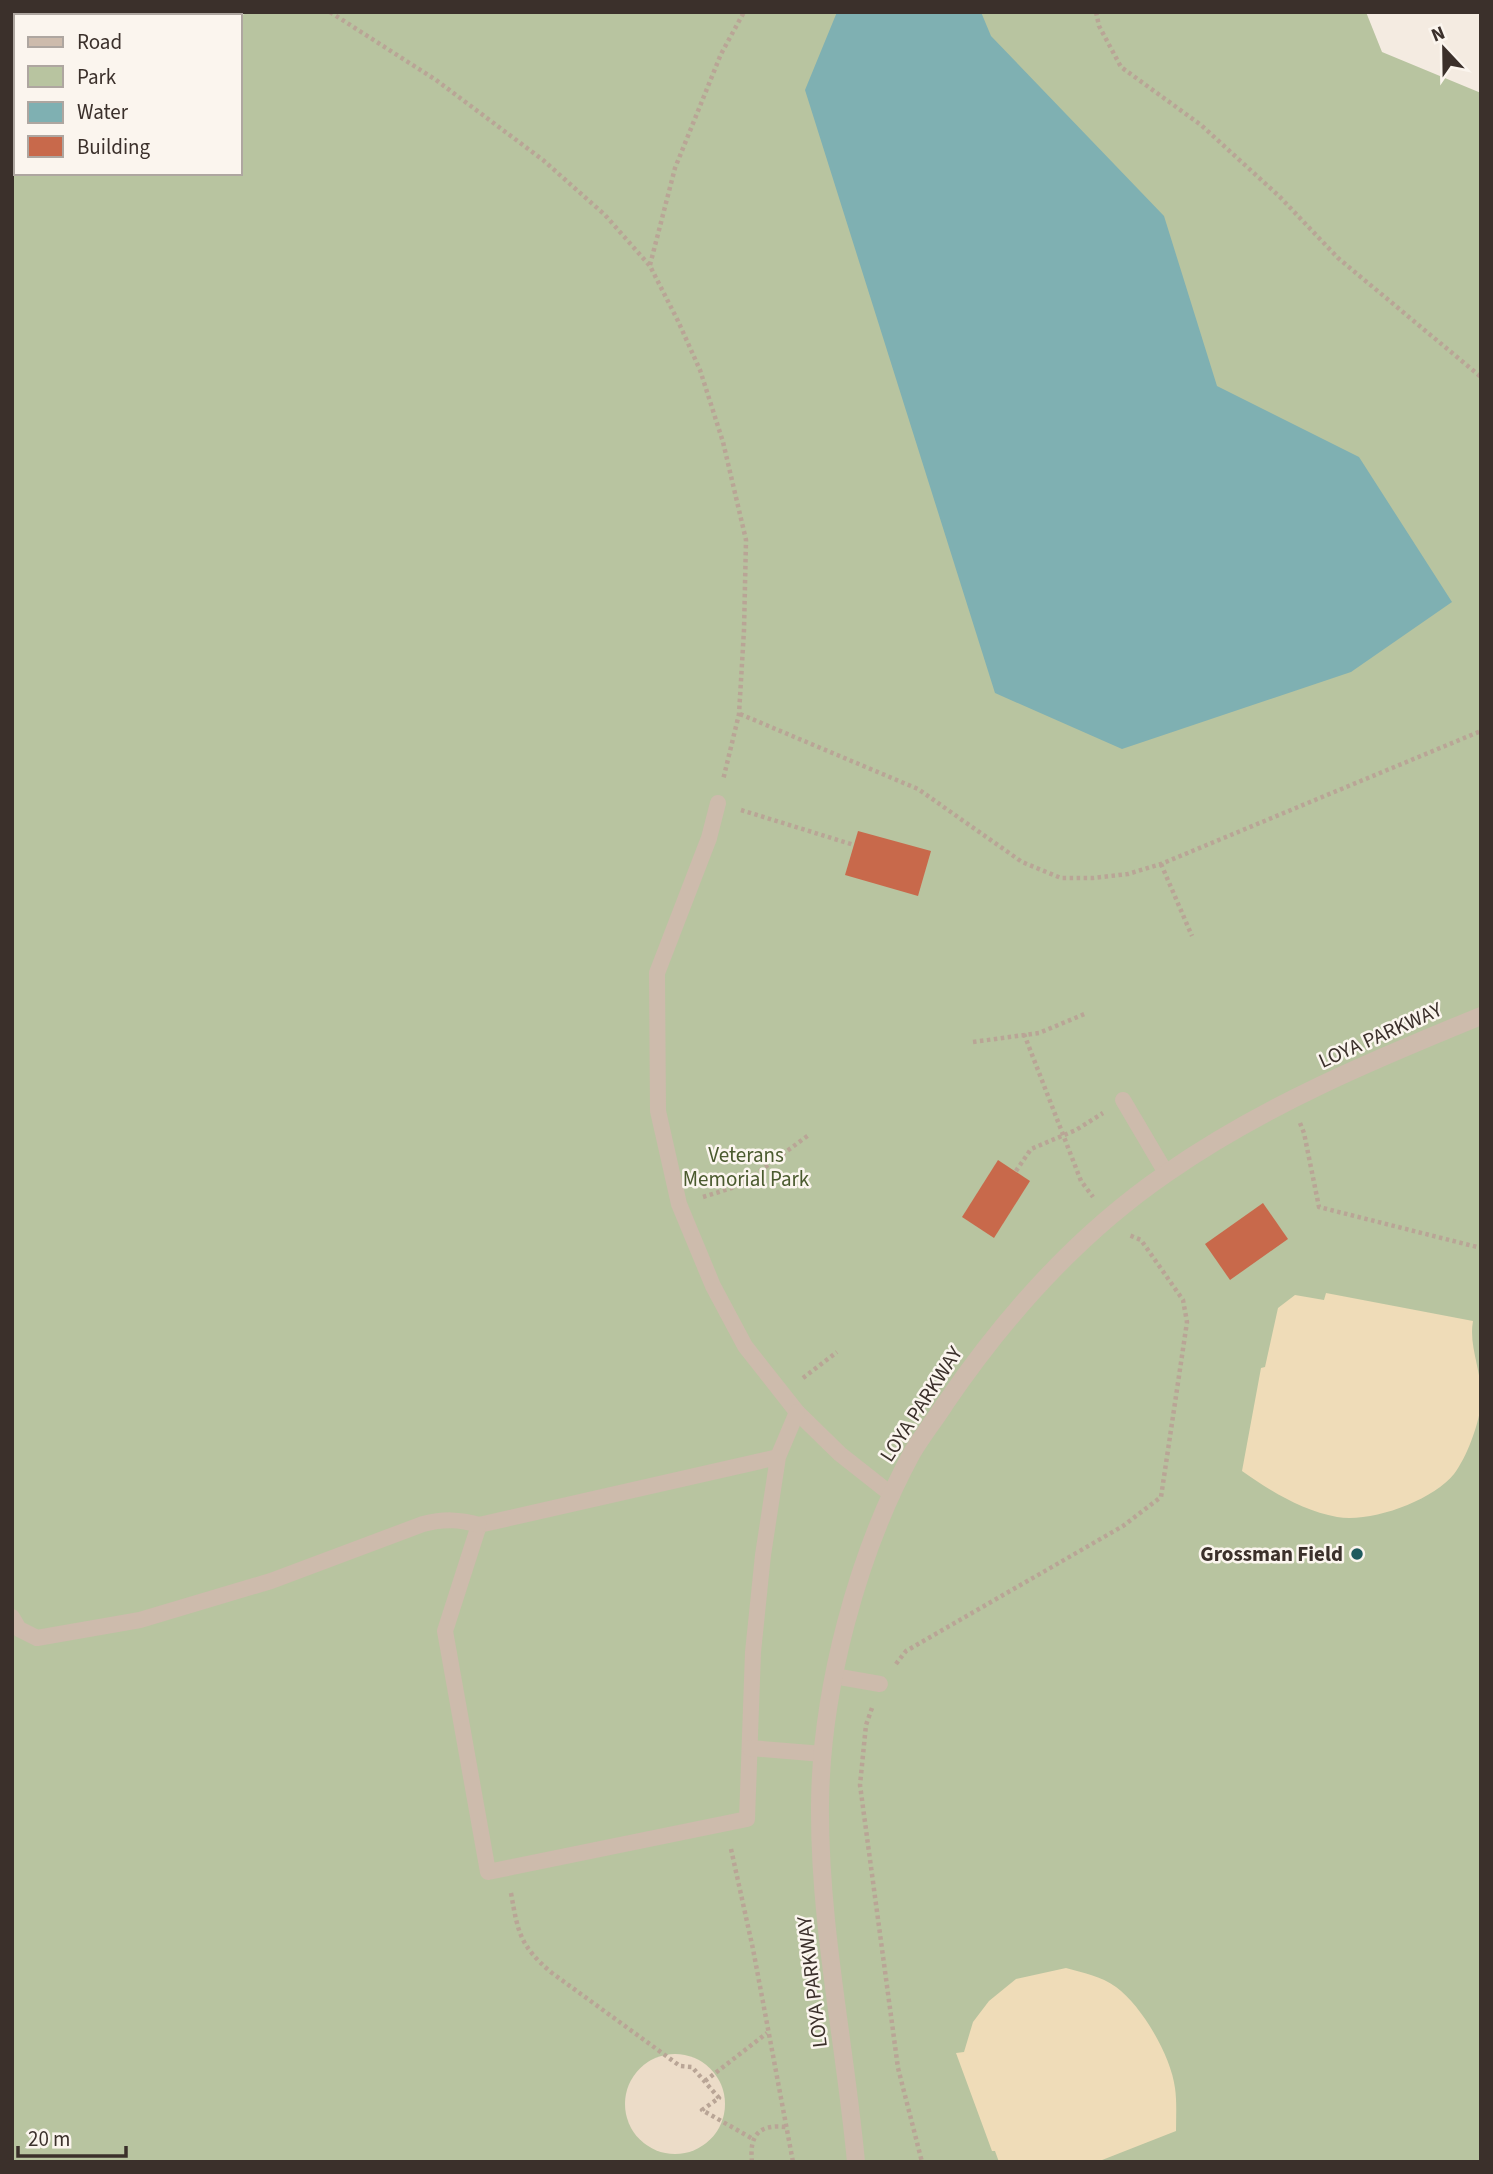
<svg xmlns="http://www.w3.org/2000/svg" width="1493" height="2174" viewBox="0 0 1493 2174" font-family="'Source Sans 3',sans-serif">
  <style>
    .green { fill: #b8c4a0 }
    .sand { fill: #efdcb8 }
    .plaza { fill: #ecdcc8 }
    .water { fill: #7fb0b2 }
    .building { fill: #c8694b }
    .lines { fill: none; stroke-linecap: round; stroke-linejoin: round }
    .path { stroke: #b9a596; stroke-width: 4.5; stroke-dasharray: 3.5 3.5; stroke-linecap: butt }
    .lane { stroke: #cdbbac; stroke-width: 16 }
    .street { stroke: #cdbbac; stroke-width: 18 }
    .poi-dot { fill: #1f5a5e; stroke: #fbf5ee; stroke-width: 2.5 }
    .labels { text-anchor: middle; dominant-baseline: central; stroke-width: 5; stroke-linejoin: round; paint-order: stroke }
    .street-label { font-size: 21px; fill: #3b302b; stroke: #fbf5ee }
    .park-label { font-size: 21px; fill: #4a5a2e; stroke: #fbf5ee }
    .poi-label { font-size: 21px; font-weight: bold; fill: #3b302b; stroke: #fbf5ee; text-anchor: end }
  </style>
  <rect width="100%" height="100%" fill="#f4ebe1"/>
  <polygon class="green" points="249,12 1366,12 1382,52 1481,93 1481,2162 12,2162 12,115 16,113 16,173 240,173 240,16"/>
  <g class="sand">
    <path d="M1326 1293 1473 1321C1468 1348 1484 1375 1481 1405 1478 1426 1467 1457 1454 1474 1432 1501 1371 1523 1337 1517 1303 1511 1270 1491 1242 1471L1261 1368 1265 1367 1278 1308 1295 1295 1324 1300Z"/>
    <path d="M1066 1968C1083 1973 1101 1976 1116 1987 1142 2006 1171 2056 1175 2088 1177 2102 1176 2117 1176 2131L1097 2162H999L995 2151H992L956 2053 964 2052 973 2022 989 2001 1016 1979Z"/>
  </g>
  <circle class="plaza" cx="675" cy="2104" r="50"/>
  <polygon class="water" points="837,12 981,12 991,36 1164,216 1217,386 1359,457 1452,602 1351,672 1122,749 995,693 805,90"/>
  <g class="building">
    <polygon points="858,831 931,851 918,896 845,875"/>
    <polygon points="998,1160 1030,1181 994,1238 962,1217"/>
    <polygon points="1263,1203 1288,1239 1230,1280 1205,1244"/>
  </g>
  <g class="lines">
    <g class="path">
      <polyline points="330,12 436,80 543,160 605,215 650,266 678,321 700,370 723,442 746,540 744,630 739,714 723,780"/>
      <polyline points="1096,12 1099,26 1121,67 1201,125 1279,196 1338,258 1481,377"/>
      <polyline points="650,265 675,168 721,54 744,12"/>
      <polyline points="740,714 918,789 1022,862 1061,878 1093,878 1128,874 1161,864 1481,731"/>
      <polyline points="741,810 854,845"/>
      <polyline points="1161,864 1192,936"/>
      <polyline points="1024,1034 1081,1181 1093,1197"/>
      <polyline points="973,1042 1039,1033 1087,1013"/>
      <polyline points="1300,1123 1304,1133 1319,1207 1481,1248"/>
      <polyline points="1016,1171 1031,1149 1076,1130 1103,1113"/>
      <polyline points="703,1197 741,1185 810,1134"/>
      <polyline points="803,1378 837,1352"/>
      <polyline points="896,1664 906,1651 1123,1526 1161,1497 1187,1322 1183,1300 1141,1240 1129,1235"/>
      <polyline points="872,1708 866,1725 860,1785 898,2068 922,2162"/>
      <polyline points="731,1849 753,1949 793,2162"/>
      <path d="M511 1893C518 1933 520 1946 552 1973L680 2066 692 2067 719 2098 702 2110 753 2139"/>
      <polyline points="705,2081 767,2033"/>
      <path d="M752 2162C749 2135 759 2124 786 2127"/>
    </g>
    <g class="lane">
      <polyline points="718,803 709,838 657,973 658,1111 679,1204 713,1286 745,1346 797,1412 840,1454 892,1495"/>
      <polyline points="1123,1100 1166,1173"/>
      <polyline points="778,1457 479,1525 445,1631 488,1872 747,1819 753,1652 763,1555 778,1457 797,1412"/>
      <path d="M12 1617 19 1629 37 1638 140 1620 271 1581 423 1524C443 1519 459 1519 479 1525"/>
      <polyline points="834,1676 880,1684"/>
      <polyline points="750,1748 823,1754"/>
    </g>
    <path class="street" d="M856 2162C845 2043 819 1925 820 1805 821 1690 857 1554 912 1453 922 1436 934 1421 945 1404 1005 1316 1078 1234 1167 1173 1263 1106 1373 1060 1481 1016"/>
  </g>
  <circle class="poi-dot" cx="1357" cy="1554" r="7"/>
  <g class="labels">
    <g class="street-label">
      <text transform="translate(1380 1035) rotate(-24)">LOYA PARKWAY</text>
      <text transform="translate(921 1404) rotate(-57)">LOYA PARKWAY</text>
      <text transform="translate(812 1982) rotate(-97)">LOYA PARKWAY</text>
    </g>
    <g class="park-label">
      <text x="746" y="1155">Veterans<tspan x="746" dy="24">Memorial Park</tspan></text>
    </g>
    <g class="poi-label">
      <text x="1343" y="1554">Grossman Field</text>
    </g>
  </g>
  <rect width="1493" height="2174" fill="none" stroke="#3b302b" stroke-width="28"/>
  <rect x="14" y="14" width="228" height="161" fill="#fbf5ee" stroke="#aea6a0" stroke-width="2"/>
  <rect x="28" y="37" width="35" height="10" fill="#cdbbac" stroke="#aea6a0" stroke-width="2"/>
  <text x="77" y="49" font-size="21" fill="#3b302b">Road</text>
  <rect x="28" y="66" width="35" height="21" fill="#b8c4a0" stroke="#aea6a0" stroke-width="2"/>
  <text x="77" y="84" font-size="21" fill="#3b302b">Park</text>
  <rect x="28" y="102" width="35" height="21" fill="#7fb0b2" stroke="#aea6a0" stroke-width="2"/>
  <text x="77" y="119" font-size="21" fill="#3b302b">Water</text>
  <rect x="28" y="136" width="35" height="21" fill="#c8694b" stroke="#aea6a0" stroke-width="2"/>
  <text x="77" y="154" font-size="21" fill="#3b302b">Building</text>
  <g transform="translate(1444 49) rotate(338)" stroke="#fbf5ee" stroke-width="5" paint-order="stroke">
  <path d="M0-5L12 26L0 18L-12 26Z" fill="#3b302b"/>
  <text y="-10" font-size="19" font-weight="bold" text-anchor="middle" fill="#3b302b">N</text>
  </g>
  <path d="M18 2146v10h108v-10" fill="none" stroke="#3b302b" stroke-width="3.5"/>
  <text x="28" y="2146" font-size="21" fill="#3b302b" stroke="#fbf5ee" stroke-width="5" paint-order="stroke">20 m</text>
</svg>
